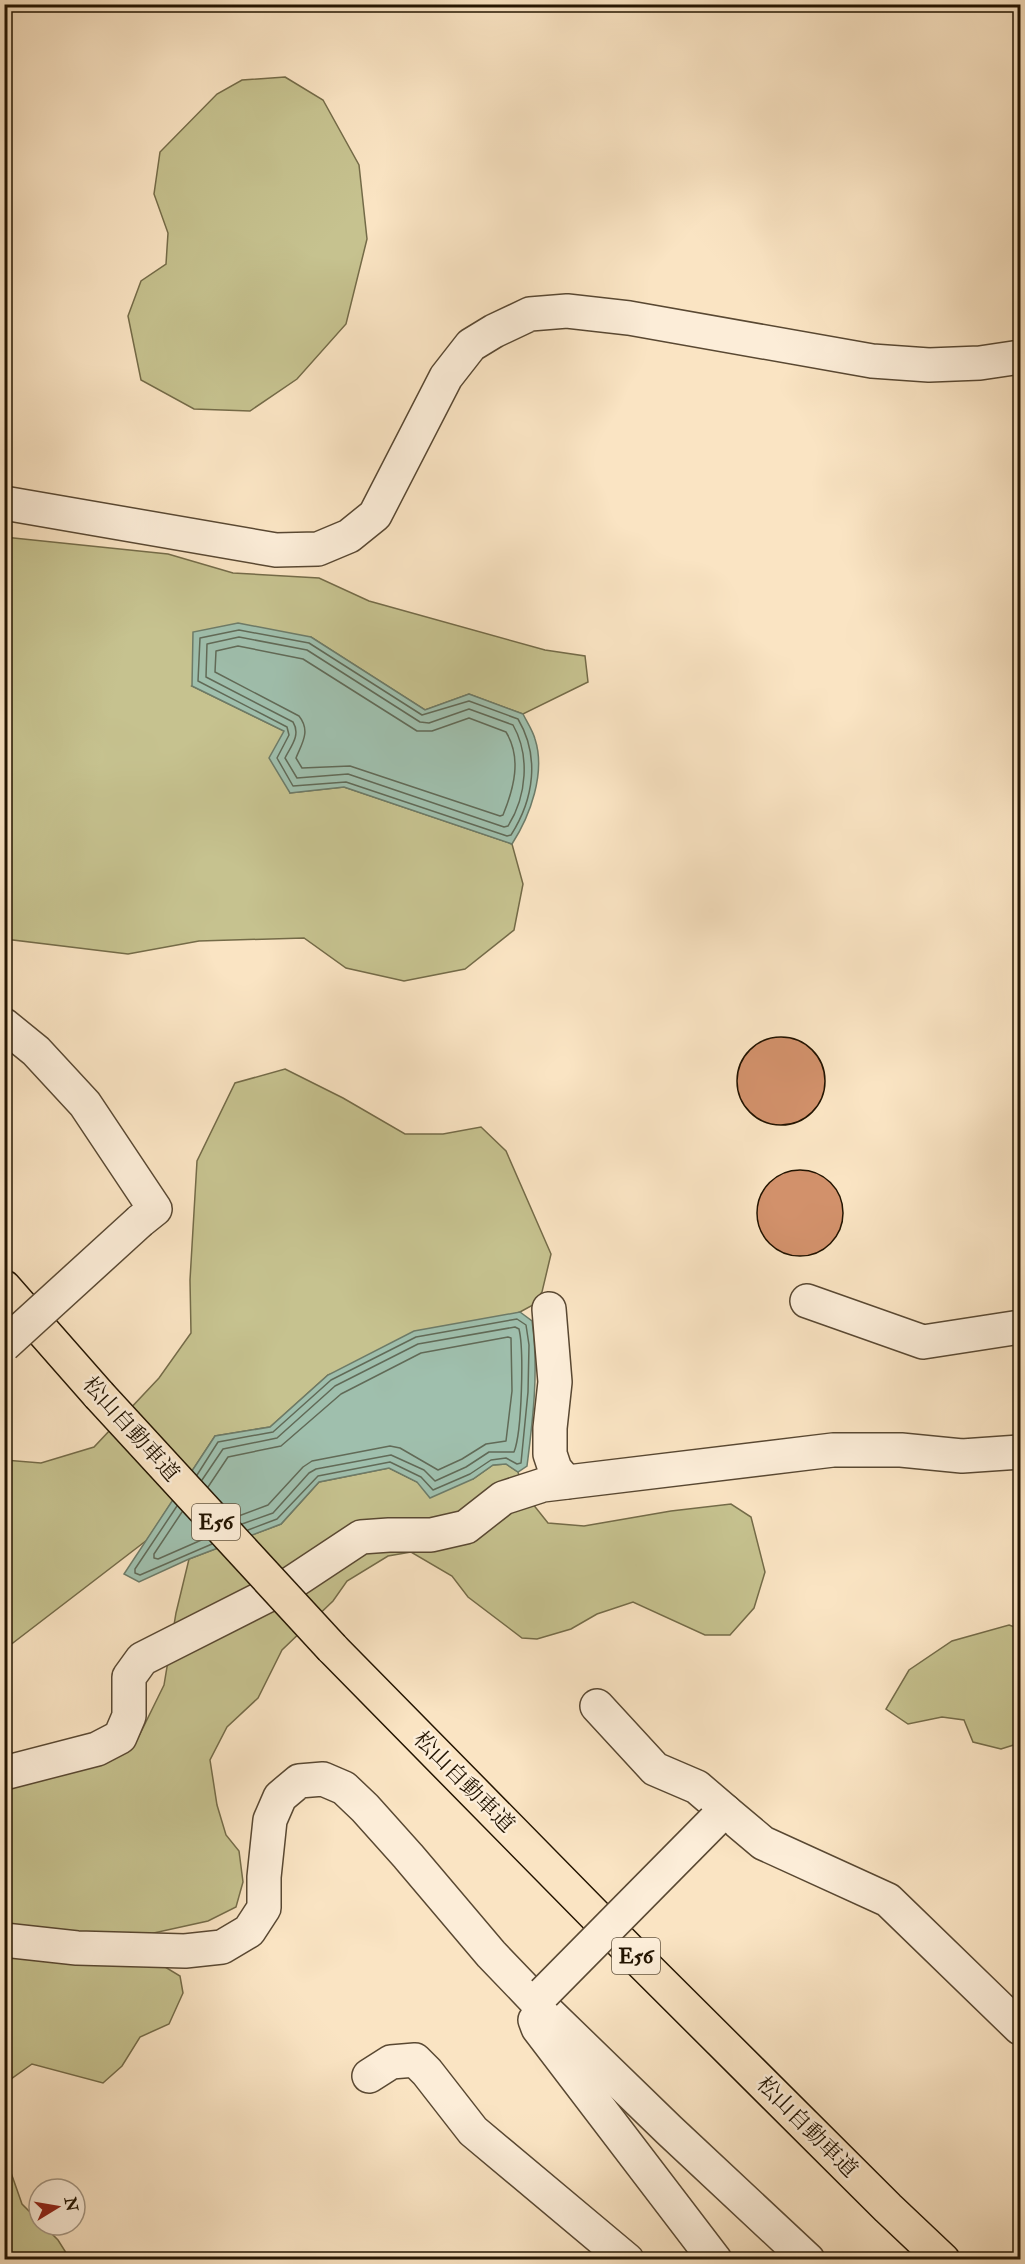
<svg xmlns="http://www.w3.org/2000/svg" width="1025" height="2264" viewBox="0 0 1025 2264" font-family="'IM FELL Double Pica','Noto Serif JP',serif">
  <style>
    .green { fill: #c6c28f; stroke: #746b48; stroke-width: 1.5 }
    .water { fill: #9fbfad; stroke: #6d7b68; stroke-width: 1.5 }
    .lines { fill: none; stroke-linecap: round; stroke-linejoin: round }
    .shore { stroke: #616a57; stroke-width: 1.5 }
    .building { fill: #d2916b; stroke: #231401; stroke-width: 1.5 }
    .minor-casing { stroke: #594832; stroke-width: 36 }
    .highway-casing { stroke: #231401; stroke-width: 36 }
    .minor { stroke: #fcedd8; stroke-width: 33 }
    .highway { stroke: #fae4c3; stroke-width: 33 }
    .minor-bridge-casing { stroke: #594832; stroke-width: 36; stroke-linecap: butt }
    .highway-bridge-casing { stroke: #231401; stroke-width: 36; stroke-linecap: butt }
    .minor-bridge { stroke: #fcedd8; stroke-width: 33 }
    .highway-bridge { stroke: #fae4c3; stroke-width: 33 }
    .labels { text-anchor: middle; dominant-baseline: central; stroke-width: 5; stroke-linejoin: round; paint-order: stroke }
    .shield { fill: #fcedd8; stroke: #645542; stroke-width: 1.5 }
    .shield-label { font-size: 21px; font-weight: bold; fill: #231401 }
    .street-label { font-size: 22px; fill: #231401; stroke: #fcedd8 }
  </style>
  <rect width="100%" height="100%" fill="#fae4c3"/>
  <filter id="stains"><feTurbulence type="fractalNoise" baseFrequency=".00333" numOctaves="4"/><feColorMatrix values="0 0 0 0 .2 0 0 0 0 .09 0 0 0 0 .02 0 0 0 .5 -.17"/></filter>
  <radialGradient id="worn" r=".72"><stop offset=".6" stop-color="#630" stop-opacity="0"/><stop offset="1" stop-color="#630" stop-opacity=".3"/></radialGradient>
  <g class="green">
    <polygon points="285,77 323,100 359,165 367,239 346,324 297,379 250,411 194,409 141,380 128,316 141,281 166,264 168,233 154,194 160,152 217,94 242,80"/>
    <polygon points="4,537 168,554 233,573 319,578 369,601 545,650 585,656 588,682 523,714 469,694 425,710 311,637 192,686 284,731 290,793 344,787 512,844 523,884 514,930 465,969 404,981 346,968 304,938 199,941 128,954 5,939"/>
    <polygon points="285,1069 343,1098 405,1134 443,1134 481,1127 506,1151 551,1254 542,1292 533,1305 520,1312 328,1375 270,1427 215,1436 147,1540 5,1649 5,1460 41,1463 94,1447 159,1378 191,1333 190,1280 197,1161 235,1083"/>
    <polygon points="506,1464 518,1472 524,1493 548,1523 584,1526 671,1511 731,1504 751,1517 765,1572 754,1608 730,1635 705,1635 633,1602 597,1614 571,1629 537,1639 522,1638 468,1597 452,1576 411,1552 388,1556 347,1581 333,1601 282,1650 258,1698 227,1727 210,1760 217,1805 226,1835 239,1851 243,1882 236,1907 208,1921 149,1934 160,1964 180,1976 183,1993 169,2024 140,2037 122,2066 103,2083 32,2064 7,2082 7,2103 5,2122 5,1786 85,1769 137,1740 164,1685 176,1613 189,1559 281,1524 319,1482 389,1468 417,1482 473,1479 493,1465"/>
    <polygon points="1009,1625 1020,1629 1020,1743 1001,1749 973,1742 964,1720 942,1717 908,1724 886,1709 909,1670 952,1641"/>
    <polygon points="4,2143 9,2167 22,2204 39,2221 39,2225 43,2225 58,2240 70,2259 5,2259"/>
  </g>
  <g class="water">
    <path d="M238 623 311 637 425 710 469 694 523 714C527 722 533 731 535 739 546 773 530 816 512 844L344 787 290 793 269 758 284 731 192 686 193 632Z"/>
    <path d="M520 1312 532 1321C539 1369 533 1419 527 1466L518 1472 506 1464 493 1465 473 1479 430 1498 417 1482 389 1468 319 1482 281 1524 189 1559 139 1582 124 1574 215 1436 270 1427 328 1375 414 1331Z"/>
  </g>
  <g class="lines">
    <g class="shore">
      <path d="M239 630 309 643 422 715 469 701 518 719C540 756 534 799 511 835L507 836 346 782 293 786 277 758 289 735 287 727 198 681 200 638Z"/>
      <path d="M239 637 307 650 420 722 429 723 469 709 513 725C530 755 527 796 508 826L504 827 348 774 297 778 285 758C291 746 301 735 293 722L206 677 207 644Z"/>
      <path d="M238 646 303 659 417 731H432L469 718 506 732C522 758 514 788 503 815L500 816 350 766 302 768 296 758C302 743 311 731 299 716L215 672 216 651Z"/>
      <polyline points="197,1475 218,1442 273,1432 331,1380 416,1337 517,1319 526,1325 529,1345 528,1392 521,1463 517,1464 506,1458 491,1460 470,1474 433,1490 421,1477 390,1462 318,1476 277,1519 248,1530"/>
      <path d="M202 1480 223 1449 277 1438 335 1386 418 1344 515 1327 519 1329C524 1350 522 1432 514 1452H489L466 1467 435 1481 424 1470 391 1455 316 1469 309 1473 273 1513 242 1524"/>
      <polyline points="208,1487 228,1457 281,1446 341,1394 421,1353 508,1337 511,1338 512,1391 506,1441 486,1444 462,1459 438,1470 400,1448 390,1446 312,1461 303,1467 268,1505 236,1517"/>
      <polyline points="177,1506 135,1569 135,1573 140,1575 212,1544"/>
      <polyline points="182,1512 154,1554 154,1558 158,1559 206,1538"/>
    </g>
  </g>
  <g class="building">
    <circle cx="781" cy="1081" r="44"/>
    <circle cx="800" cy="1213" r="43"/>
  </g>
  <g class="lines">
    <g class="minor-casing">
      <g id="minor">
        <polyline points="4,503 276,550 318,549 349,536 375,515 446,377 471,345 494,331 530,314 567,311 629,318 872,361 929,365 980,363 1020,357"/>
        <polyline points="4,1025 36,1051 85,1104 155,1209 140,1221"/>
        <polyline points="807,1301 923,1342 1020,1327"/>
        <polyline points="549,1309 555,1382 550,1428 550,1454 555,1469 566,1482"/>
        <polyline points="597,1706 655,1769 697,1787 725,1811"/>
        <polyline points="4,1773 97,1749 120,1737 129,1716 129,1677 142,1659 290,1584 361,1537 389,1535 431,1535 466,1527 503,1498 543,1485 833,1450 901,1450 962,1456 1020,1452"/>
        <polyline points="714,1821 725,1811 763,1843 888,1900 1020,2028"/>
        <polyline points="4,1940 77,1948 185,1951 222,1947 249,1931 264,1908 264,1877 270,1820 280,1797 299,1781 323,1779 344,1788 365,1808 408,1856 491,1954 536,2001 669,2130 808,2260"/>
        <polyline points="535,2020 538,2028 715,2260"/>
        <polyline points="369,2076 391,2062 415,2060 427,2072 473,2131 627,2260"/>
      </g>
    </g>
    <g class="highway-casing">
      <g id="highway">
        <polyline points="4,1287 99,1395"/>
        <polyline points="332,1648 638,1959 888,2208 943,2260"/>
      </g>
    </g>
    <use href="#minor" class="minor"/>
    <use href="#highway" class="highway"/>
    <g class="minor-bridge-casing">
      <g id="minor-bridge">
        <polyline points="4,1345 140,1221"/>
        <polyline points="544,1993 714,1821"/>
      </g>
    </g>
    <g class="highway-bridge-casing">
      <polyline id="highway-bridge" points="99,1395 332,1648"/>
    </g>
    <use href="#minor-bridge" class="minor-bridge"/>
    <use href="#highway-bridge" class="highway-bridge"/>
  </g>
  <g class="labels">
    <g class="shield">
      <rect x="192" y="1504" width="48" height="36" rx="4.5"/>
      <rect x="612" y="1938" width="48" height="36" rx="4.5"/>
    </g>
    <g class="shield-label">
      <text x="216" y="1522">E56</text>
      <text x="636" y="1956">E56</text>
    </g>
    <g class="street-label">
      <text transform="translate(131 1429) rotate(48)">松山自動車道</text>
      <text transform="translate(464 1782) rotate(45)">松山自動車道</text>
      <text transform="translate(807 2127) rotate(45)">松山自動車道</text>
    </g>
  </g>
  <rect width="1025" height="2264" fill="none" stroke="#fae4c3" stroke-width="24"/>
  <rect x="6" y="6" width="1013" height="2252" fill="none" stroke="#231401" stroke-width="3"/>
  <rect x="12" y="12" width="1001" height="2240" fill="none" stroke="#231401" stroke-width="1.5"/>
  <g transform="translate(57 2207) rotate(79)"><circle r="28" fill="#fcedd8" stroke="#a59682" stroke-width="1.5"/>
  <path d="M0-4.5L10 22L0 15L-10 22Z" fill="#8f2418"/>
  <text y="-9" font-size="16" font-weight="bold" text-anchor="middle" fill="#231401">N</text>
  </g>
  <rect width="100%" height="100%" filter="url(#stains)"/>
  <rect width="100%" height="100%" fill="url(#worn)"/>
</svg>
